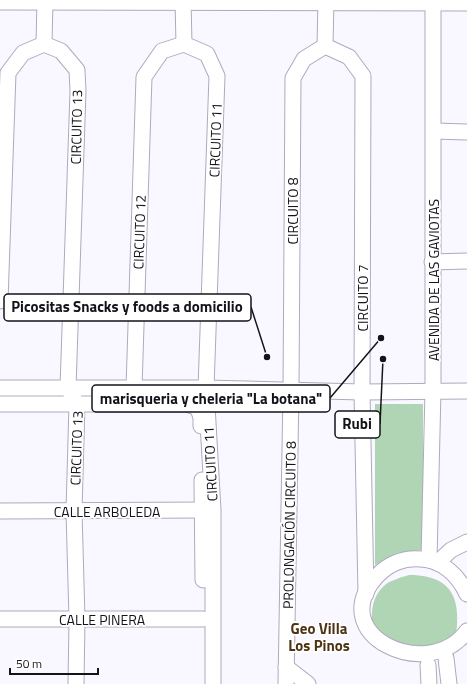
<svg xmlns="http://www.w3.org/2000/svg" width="467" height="684" viewBox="0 0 467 684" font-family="'Titillium Web',sans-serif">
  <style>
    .green { fill: #afd5b5 }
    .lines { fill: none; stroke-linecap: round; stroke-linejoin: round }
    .minor-casing { stroke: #aeaabd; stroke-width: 17 }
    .minor { stroke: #fff; stroke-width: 15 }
    .labels { text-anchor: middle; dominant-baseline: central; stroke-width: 3.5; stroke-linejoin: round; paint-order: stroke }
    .street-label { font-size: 14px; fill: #15131a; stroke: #fff }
    .neighbourhood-label { font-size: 15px; font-weight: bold; fill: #4d3312; stroke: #fff }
    .leader { fill: none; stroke: #15131a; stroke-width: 1.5 }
    .callout-dot { fill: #15131a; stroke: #fff; stroke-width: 1.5 }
    .callout { fill: #fff; stroke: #15131a; stroke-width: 1.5 }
    .callout-label { font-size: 15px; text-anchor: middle; font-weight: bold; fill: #15131a }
  </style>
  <rect width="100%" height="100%" fill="#f9f7ff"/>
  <g class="green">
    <polygon points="375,404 423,404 423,550 397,553 375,565"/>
    <path d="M409 575C455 575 462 602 455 642 425 655 413 664 381 651 372 633 366 606 381 589 387 581 399 578 409 575Z"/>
  </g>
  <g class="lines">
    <g class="minor-casing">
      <g id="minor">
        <polyline points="183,0 184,44"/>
        <polyline points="0,2 467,3"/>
        <polyline points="44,44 61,51 77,70 78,91 68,388 77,404 74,511 77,619 76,684"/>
        <polyline points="44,44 45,0"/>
        <polyline points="184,44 207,54 217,76 206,388 213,510 213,684"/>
        <polyline points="325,46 349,57 363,76 362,392 366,594"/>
        <polyline points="325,46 326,0"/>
        <polyline points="434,131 467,132"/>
        <polyline points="432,262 467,261"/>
        <polyline points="0,301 8,73 23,53 44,44"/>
        <polyline points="0,388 206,388 362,392 467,391"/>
        <polyline points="134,388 144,77 162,51 184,44"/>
        <polyline points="0,404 187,404 198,408 201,418 201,426"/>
        <polyline points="202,480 203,580"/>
        <polyline points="0,511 211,510"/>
        <polyline points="429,560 433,390 433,0"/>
        <polyline points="437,563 451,550 467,542"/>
        <path d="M467 594C458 575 442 560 421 559 404 557 388 564 377 576 323 635 428 684 467 631"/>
        <polyline points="0,619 203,619"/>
        <polyline points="446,658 449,684"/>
        <polyline points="428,665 429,684"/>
        <polyline points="286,667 308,684"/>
        <polyline points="286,684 291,391 293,78 304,59 325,46"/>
      </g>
    </g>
    <use href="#minor" class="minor"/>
  </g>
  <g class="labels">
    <g class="street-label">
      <text transform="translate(76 127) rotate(-89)">CIRCUITO 13</text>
      <text transform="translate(215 140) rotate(-88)">CIRCUITO 11</text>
      <text transform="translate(292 211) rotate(-90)">CIRCUITO 8</text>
      <text transform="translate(139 232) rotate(-88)">CIRCUITO 12</text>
      <text transform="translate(433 280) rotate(-90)">AVENIDA DE LAS GAVIOTAS</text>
      <text transform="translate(362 298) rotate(-90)">CIRCUITO 7</text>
      <text transform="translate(76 448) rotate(-88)">CIRCUITO 13</text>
      <text transform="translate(210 464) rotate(-93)">CIRCUITO 11</text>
      <text x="107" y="511">CALLE ARBOLEDA</text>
      <text transform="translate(289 525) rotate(-89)">PROLONGACIÓN CIRCUITO 8</text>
      <text x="102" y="619">CALLE PINERA</text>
    </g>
    <g class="neighbourhood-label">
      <text x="319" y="628">Geo Villa<tspan x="319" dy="17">Los Pinos</tspan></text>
    </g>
  </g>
  <path class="leader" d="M267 357L251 307M381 338L330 398M383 359L380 424"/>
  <g class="callout-dot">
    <circle cx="267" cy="357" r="4"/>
    <circle cx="381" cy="338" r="4"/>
    <circle cx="383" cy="359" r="4"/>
  </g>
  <g class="callout">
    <rect x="4" y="294" width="247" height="27" rx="4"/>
    <rect x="92" y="385" width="238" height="27" rx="4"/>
    <rect x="335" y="411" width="45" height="27" rx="4"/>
  </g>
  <g class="callout-label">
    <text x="127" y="312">Picositas Snacks y foods a domicilio</text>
    <text x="211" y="404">marisqueria y cheleria "La botana"</text>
    <text x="357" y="429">Rubi</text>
  </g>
  <path d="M10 668v6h88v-6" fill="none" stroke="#15131a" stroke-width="2"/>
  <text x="16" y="668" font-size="12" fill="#15131a" stroke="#ffffff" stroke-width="3" paint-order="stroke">50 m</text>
</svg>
